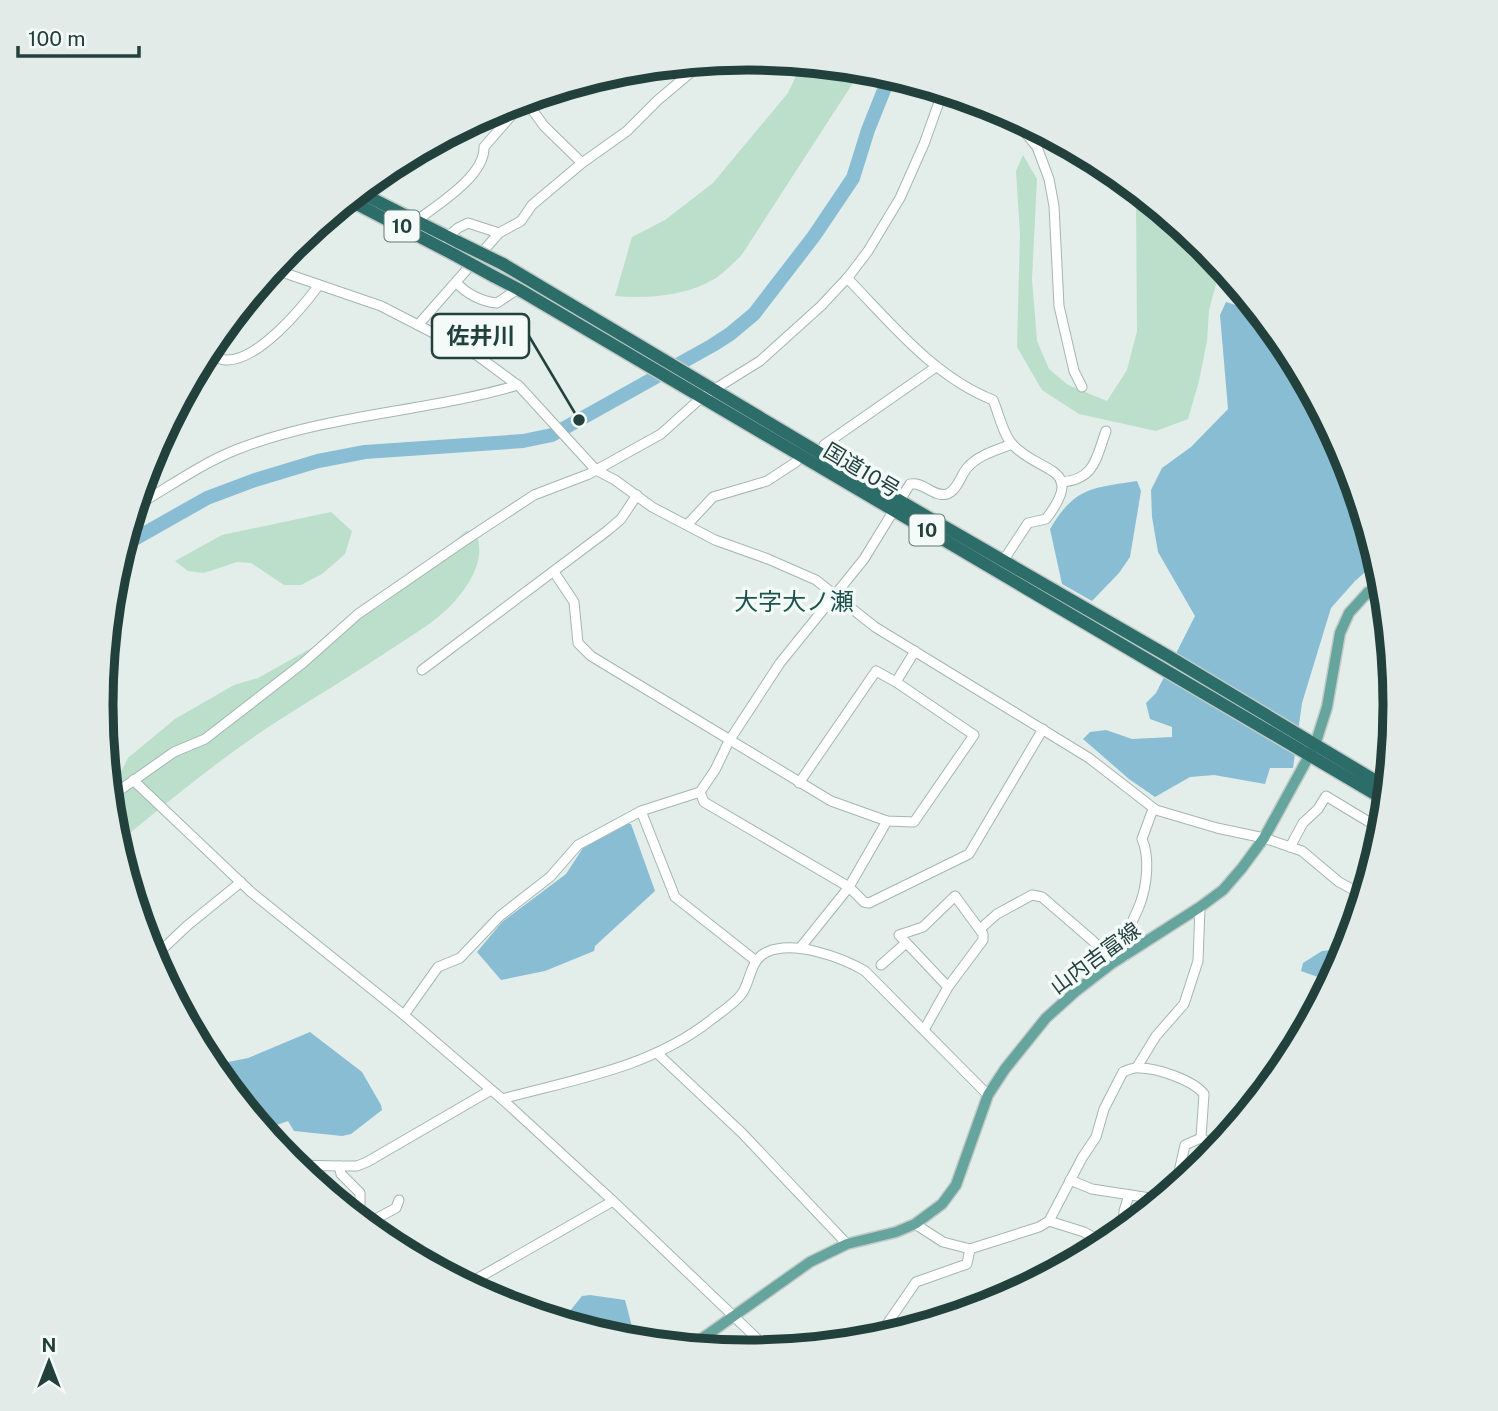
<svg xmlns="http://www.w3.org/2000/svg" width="1498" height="1411" viewBox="0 0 1498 1411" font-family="'Public Sans','Noto Sans JP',sans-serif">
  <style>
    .green { fill: #bbdfcb }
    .water { fill: #89bdd4 }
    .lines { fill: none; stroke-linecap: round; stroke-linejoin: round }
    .river { stroke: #89bdd4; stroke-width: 14 }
    .minor-casing { stroke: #a5b6b2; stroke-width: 11 }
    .major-casing { stroke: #c1cac8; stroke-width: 13 }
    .highway-casing { stroke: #c1cac8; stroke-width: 15 }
    .minor { stroke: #fff; stroke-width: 9 }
    .major { stroke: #66a59e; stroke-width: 10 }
    .highway { stroke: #2c6d6a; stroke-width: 12 }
    .highway-bridge-casing { stroke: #c1cac8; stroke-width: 15; stroke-linecap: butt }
    .highway-bridge { stroke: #2c6d6a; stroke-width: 12 }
    .labels { text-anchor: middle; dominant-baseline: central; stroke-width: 7; stroke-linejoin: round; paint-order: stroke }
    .shield { fill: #f4faf8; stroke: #617874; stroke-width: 2 }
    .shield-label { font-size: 19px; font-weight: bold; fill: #22403c }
    .street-label { font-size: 21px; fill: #22403c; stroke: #f4faf8 }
    .quarter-label { font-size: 24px; fill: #1d534e; stroke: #f4faf8 }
    .rim { fill: none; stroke: #22403c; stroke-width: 9 }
    .leader { fill: none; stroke: #22403c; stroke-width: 2.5 }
    .callout-dot { fill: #22403c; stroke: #f4faf8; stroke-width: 2.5 }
    .callout { fill: #f4faf8; stroke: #22403c; stroke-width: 2.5 }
    .callout-label { font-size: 23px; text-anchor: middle; font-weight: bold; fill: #22403c }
  </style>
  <rect width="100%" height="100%" fill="#e3edea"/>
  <g class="green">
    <path d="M802 63 862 69 741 256C733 263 725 272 716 278 687 296 648 299 615 296L632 237 665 220 713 183 788 93Z"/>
    <polygon points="1023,155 1037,179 1032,279 1037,341 1049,369 1068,385 1107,401 1127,370 1137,331 1136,197 1138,191 1207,248 1228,274 1216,284 1209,310 1207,341 1199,381 1188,419 1156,431 1079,414 1042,390 1017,347 1020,234 1016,171"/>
    <polygon points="331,512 352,531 345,554 322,574 301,585 284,585 251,563 237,562 204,573 188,571 175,561 222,535"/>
    <path d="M466 531H474C492 560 460 600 438 617 426 627 412 635 399 644 357 672 315 697 273 724 221 758 173 798 125 837L116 840 110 793 128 758 175 719 234 685 258 678 326 640 386 602Z"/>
  </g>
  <g class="water">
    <polygon points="1226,302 1261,313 1288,346 1348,458 1379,563 1372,566 1355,581 1331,608 1302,703 1293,768 1270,768 1265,784 1214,775 1190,777 1155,797 1129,779 1083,739 1090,732 1106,730 1132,739 1172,737 1172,727 1150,719 1146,703 1156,693 1195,616 1158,552 1152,517 1151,490 1162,468 1191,447 1228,409 1220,315"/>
    <path d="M1137 481 1141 491 1130 557 1119 573 1092 601 1062 584 1050 529C1075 487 1092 488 1137 481Z"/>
    <polygon points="627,824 631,824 655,891 595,946 594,951 545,971 501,980 477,952 502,922 566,874 583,848"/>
    <polygon points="1349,948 1332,982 1301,971 1303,963 1322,951"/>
    <polygon points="310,1032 362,1072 381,1105 382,1110 351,1134 342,1136 294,1131 288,1121 274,1126 261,1127 215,1071 218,1064 248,1058"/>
    <polygon points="590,1295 625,1300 636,1342 622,1341 561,1322 582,1296"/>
  </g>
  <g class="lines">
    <polyline class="river" points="124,545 207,498 255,480 318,461 365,452 523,441 552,435 713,345 730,334 754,314 814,236 853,178 868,130 890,75"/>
    <g class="minor-casing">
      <g id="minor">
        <polyline points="1010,114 1037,147 1049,179 1054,206 1059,306 1074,371 1082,387"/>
        <path d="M416 221C437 205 485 176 484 147L525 100 544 126 582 163"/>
        <polyline points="446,238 458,228 468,223 499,233"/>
        <polyline points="273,269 381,306 478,356 520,387 596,470 615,480 652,507 715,540 768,559 816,580 875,627 1089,758 1156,810 1217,828 1264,838 1302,851 1339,882 1365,896"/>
        <path d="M847 278C891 323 934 377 993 400 999 414 1003 435 1013 445 1040 474 1087 466 1046 519L1028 523 1003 561"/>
        <path d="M456 282C465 293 482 302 497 303L518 289"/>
        <polyline points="418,325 499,233 521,221 532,205 582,163 627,131 658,100 703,62"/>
        <path d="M206 353C213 356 220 360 227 360 259 360 302 308 319 285"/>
        <polyline points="824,445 936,367"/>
        <path d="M1061 482C1095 480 1096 458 1106 431"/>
        <path d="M136 506C169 487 202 463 238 449 328 414 427 412 518 385"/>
        <polyline points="687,525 713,497 767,481 796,462"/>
        <polyline points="554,572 574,602 578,643 591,656 831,801 887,821 914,822 974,735 896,682 915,651"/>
        <polyline points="422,670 607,531 621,519 637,495"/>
        <polyline points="133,780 251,892 404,1015 502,1099 613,1201 770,1351"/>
        <polyline points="799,783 876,671 896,682"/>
        <polyline points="700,792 704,802 849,887 864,902 869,903 969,854 1043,729"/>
        <polyline points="110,797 174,752 205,739 303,663 358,614 464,541 534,495 589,474 661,434 702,397 760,361 821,306 849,276 868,251 900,198 924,144 943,91"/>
        <polyline points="641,811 675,897 756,961"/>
        <polyline points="1290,847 1303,823 1318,809 1326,796 1384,831"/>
        <polyline points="980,929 997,914 1032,895 1042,897 1093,941 1113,963"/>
        <polyline points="800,948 849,887 887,821"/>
        <path d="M1125 956C1122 937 1133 922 1140 904 1147 885 1150 857 1142 839L1153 809"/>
        <polyline points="153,958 188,925 241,882"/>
        <polyline points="881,965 906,943"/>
        <path d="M404 1015 438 967 460 958 500 916 550 877 578 845 641 811 700 792 715 770 729 741 780 663 864 559 910 484C923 481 934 498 947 494 957 491 961 475 967 468 978 455 997 450 1012 444"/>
        <polyline points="924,1030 948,987 983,940 983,934 955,896 923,927 899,935 948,987"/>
        <polyline points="658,1054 742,1133 847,1244"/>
        <polyline points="1137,1067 1156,1036 1184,1004 1198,961 1200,907"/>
        <path d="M502 1099C575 1079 650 1068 711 1020 721 1012 737 1002 743 992 751 978 751 959 767 952 794 940 841 957 865 971L988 1095"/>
        <polyline points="293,1165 339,1166"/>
        <polyline points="1070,1180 1092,1189 1163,1200"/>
        <polyline points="1175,1190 1185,1145 1201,1138"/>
        <polyline points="1049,1221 1084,1232 1108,1245"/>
        <polyline points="366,1224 396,1208 399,1200"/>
        <path d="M915 1224 943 1242 970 1249 1039 1227 1049 1221 1082 1158 1096 1137 1104 1109 1123 1072C1128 1070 1134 1067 1139 1068 1157 1068 1193 1080 1204 1094L1201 1138 1219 1148"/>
        <polyline points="367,1226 360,1212 360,1193 341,1174 339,1166 357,1166 367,1162 491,1090"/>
        <polyline points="1123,1233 1124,1211 1129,1195"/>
        <polyline points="466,1285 613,1201"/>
        <polyline points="876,1340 916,1282 967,1264 970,1249"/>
      </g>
    </g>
    <g class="major-casing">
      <polyline id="major" points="690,1347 810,1262 847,1244 896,1232 915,1224 942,1204 956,1185 988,1095 1005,1069 1046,1018 1076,991 1111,964 1200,907 1223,890 1242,868 1264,838 1315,745 1327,707 1340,633 1349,613 1368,592 1385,585"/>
    </g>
    <g class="highway-casing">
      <g id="highway">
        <polyline points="359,192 458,242"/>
        <polyline points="349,200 453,254"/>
        <polyline points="503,264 900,501 1168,656 1389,789"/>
        <polyline points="493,276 518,289 1387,801"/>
      </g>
    </g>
    <use href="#minor" class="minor"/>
    <use href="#major" class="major"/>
    <use href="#highway" class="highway"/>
    <g class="highway-bridge-casing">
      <g id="highway-bridge">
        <polyline points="458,242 503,264"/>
        <polyline points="453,254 493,276"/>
      </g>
    </g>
    <use href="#highway-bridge" class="highway-bridge"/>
  </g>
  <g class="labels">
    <g class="shield">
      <rect x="384.5" y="210.5" width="35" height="31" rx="5"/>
      <rect x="909.5" y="514.5" width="35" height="31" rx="5"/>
    </g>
    <g class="shield-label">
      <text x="402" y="226">10</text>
      <text x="927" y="530">10</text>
    </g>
    <g class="street-label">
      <text transform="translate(862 470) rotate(31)">国道10号</text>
      <text transform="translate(1095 958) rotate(-36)">山内吉富線</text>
    </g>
    <g class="quarter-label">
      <text x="794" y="601">大字大ノ瀬</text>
    </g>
  </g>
  <path d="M0 0H1498V1411H0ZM113 705a635 635 0 1 1 1270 0a635 635 0 1 1-1270 0Z" fill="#e3ebe9" fill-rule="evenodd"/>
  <path class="rim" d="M113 705a635 635 0 1 1 1270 0a635 635 0 1 1-1270 0Z"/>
  <path class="leader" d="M579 420L529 336"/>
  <circle class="callout-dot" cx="579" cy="420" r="7"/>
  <rect class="callout" x="432" y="314" width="97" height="44" rx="7"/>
  <g class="callout-label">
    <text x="481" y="344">佐井川</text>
  </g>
  <g transform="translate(49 1362)" stroke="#f4faf8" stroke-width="5" paint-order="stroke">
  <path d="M0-5L12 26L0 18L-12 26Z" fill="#22403c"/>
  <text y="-10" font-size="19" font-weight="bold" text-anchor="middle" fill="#22403c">N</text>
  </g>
  <path d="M18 46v10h121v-10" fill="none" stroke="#22403c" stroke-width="3.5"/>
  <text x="28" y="46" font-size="21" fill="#22403c" stroke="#f4faf8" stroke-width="5" paint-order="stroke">100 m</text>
</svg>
